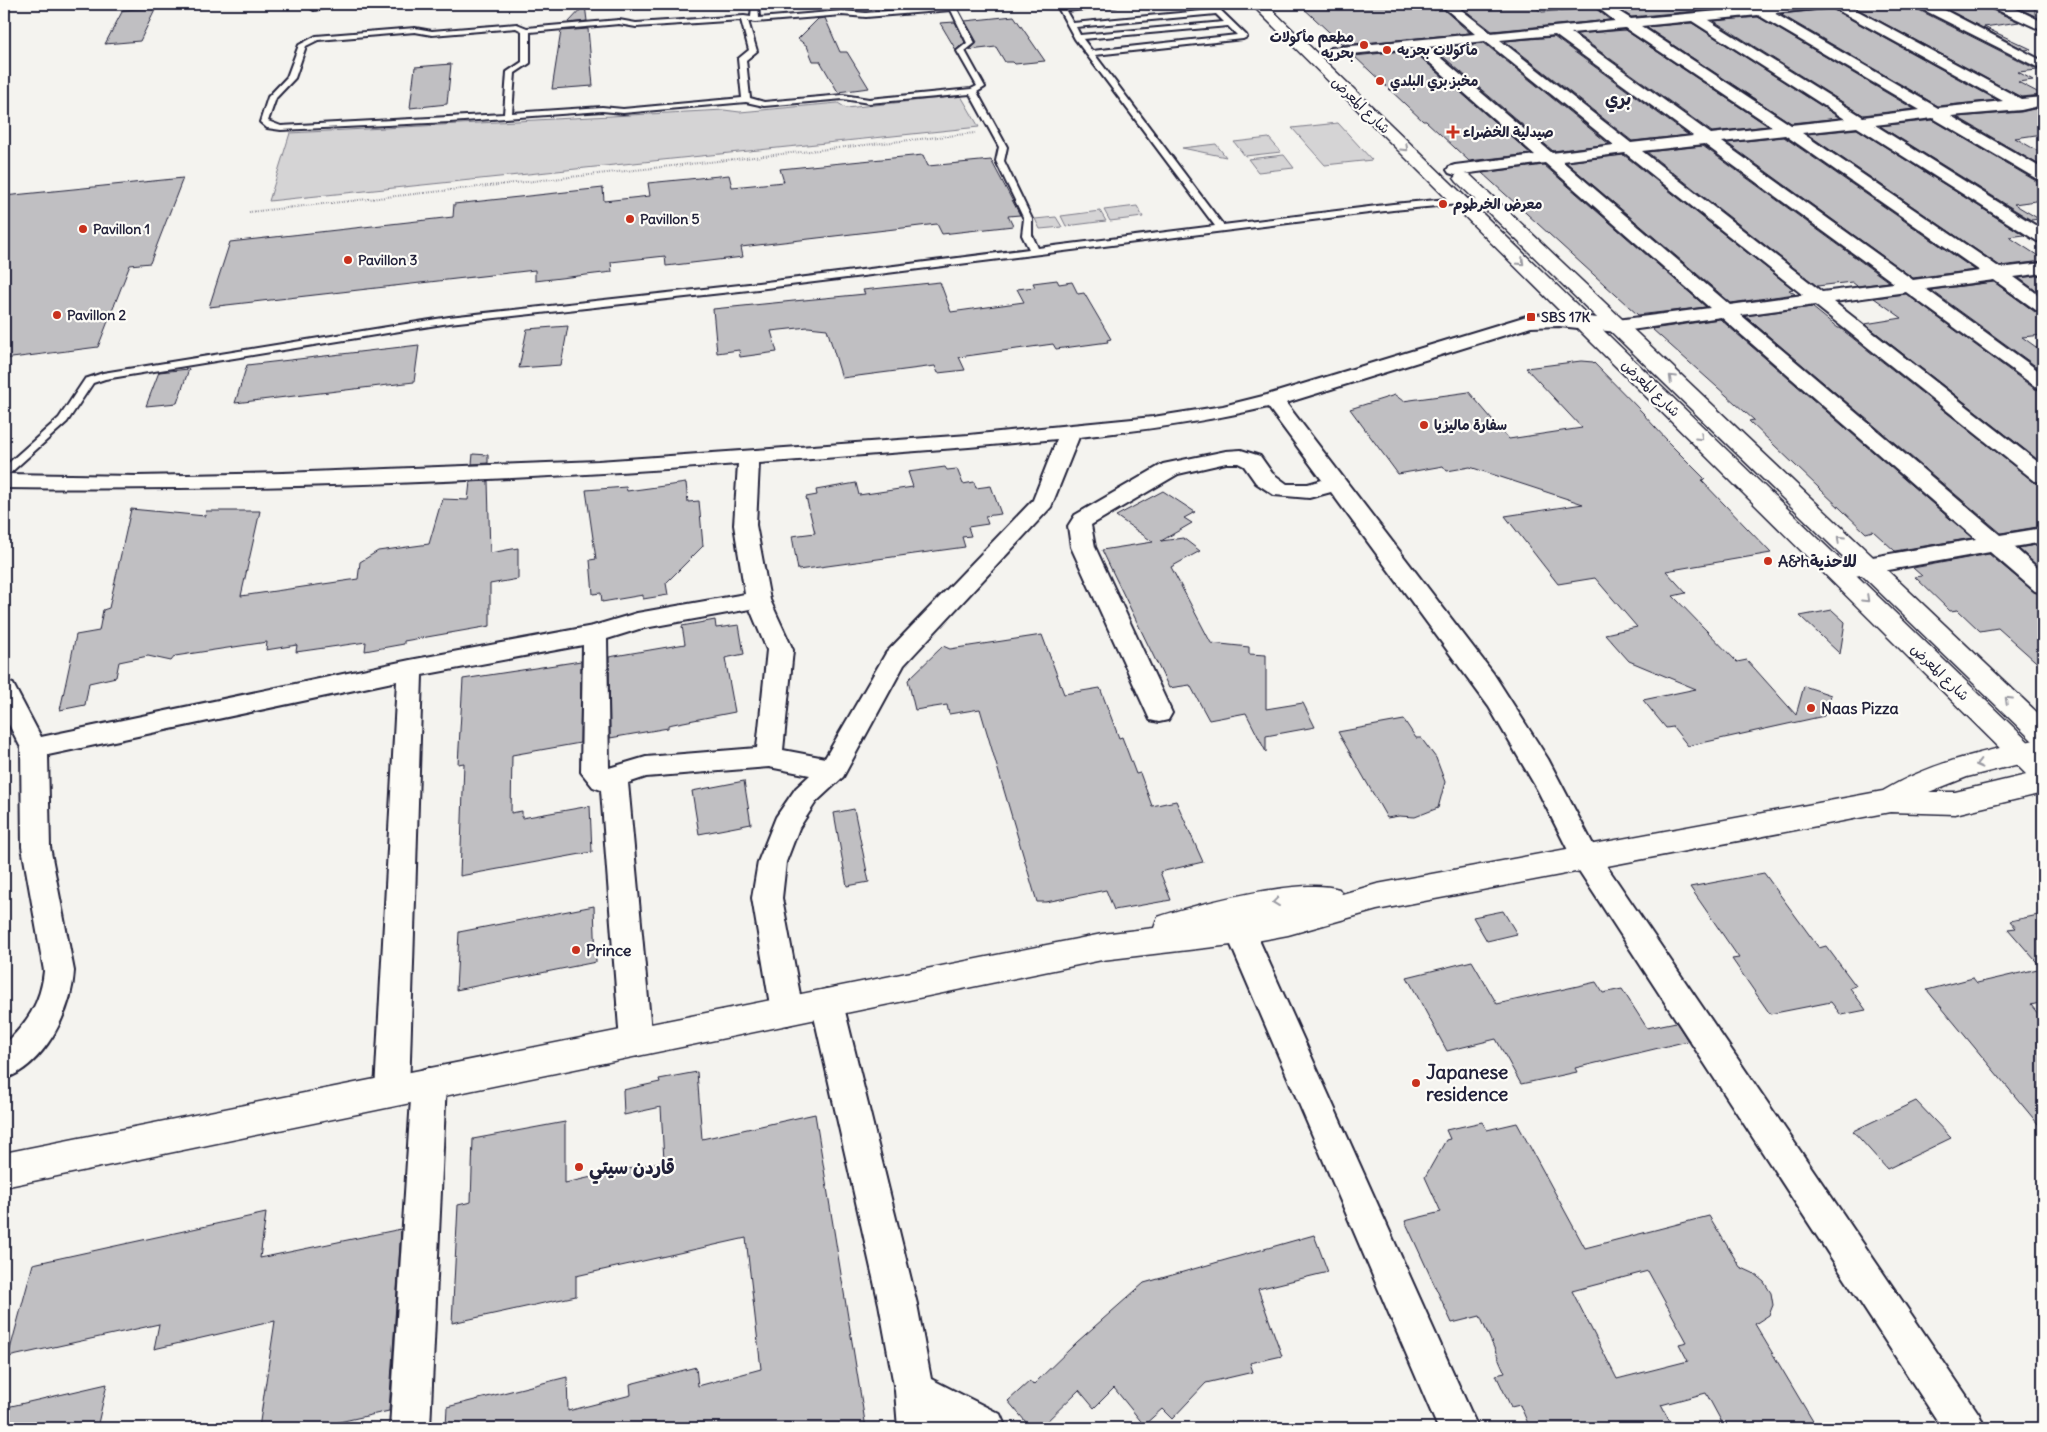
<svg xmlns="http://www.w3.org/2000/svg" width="2047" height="1432" viewBox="0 0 2047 1432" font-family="Delius,'Playpen Sans Arabic',sans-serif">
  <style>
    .green { fill: #d5d4d5; stroke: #7c7b88 }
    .building { fill: #c0bfc2; stroke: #22223b; fill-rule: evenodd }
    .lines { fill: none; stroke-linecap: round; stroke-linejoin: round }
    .service-casing { stroke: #22223b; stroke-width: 4 }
    .minor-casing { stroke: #22223b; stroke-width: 4 }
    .tertiary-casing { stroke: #22223b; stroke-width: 3 }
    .secondary-casing { stroke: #22223b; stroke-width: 3 }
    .path { stroke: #22223b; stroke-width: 2; stroke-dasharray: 0.5 2; stroke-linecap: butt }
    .service { fill: #fdfcf7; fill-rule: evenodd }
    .minor { fill: #fdfcf7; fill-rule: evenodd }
    .tertiary { fill: #fdfcf7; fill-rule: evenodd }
    .secondary { fill: #fdfcf7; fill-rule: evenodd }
    .oneway { stroke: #9a9aa2 }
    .poi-dot { fill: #c8321e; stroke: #fdfcf7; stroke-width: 2 }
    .labels { text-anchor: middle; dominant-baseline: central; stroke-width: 4.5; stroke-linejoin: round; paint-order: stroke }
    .far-poi-label { font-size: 14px; font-weight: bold; fill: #22223b; stroke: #fdfcf7; text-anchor: start }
    .far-street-label { font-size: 14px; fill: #22223b; stroke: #fdfcf7 }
    .poi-label { font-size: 16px; font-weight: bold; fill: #22223b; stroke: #fdfcf7; text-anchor: start }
    .far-district-label { font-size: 18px; font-weight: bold; fill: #22223b; stroke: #fdfcf7 }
    .near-poi-label { font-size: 19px; font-weight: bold; fill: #22223b; stroke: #fdfcf7; text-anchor: start }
  </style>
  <rect width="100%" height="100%" fill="#f4f3ef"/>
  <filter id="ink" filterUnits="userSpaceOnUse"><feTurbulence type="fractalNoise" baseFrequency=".02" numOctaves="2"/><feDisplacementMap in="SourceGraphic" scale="10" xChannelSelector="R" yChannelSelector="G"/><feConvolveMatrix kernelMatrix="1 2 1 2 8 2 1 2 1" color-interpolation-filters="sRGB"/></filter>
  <g filter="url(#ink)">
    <g class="green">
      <polygon points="961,96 979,127 269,201 290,133 724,110 740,112 838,103 846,108"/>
      <polygon points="1338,123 1372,160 1325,165 1292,128"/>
      <polygon points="1269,138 1281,152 1245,156 1234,142"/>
      <polygon points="1216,144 1226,157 1182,148"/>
      <polygon points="1284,155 1294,168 1258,172 1248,159"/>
      <polygon points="1137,206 1143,217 1110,221 1104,210"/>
      <polygon points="1100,211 1106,221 1066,226 1061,216"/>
      <polygon points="1056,217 1062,227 1040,229 1035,219"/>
    </g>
    <g class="building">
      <polygon points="1299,4 1426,4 1434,10 1443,9 1470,33 1343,45"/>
      <polygon points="1500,4 1530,4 1542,12 1595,8 1610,20 1492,31 1461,7"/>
      <polygon points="1639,4 1755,4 1750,6 1631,17 1614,6"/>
      <polygon points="1872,4 1914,4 1917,9 2038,70 2018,72 2033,80 2018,82 2043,95 2021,97 1852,6"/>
      <polygon points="1937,4 1987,4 1990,9 2019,22 1984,27 2031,49 2025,50"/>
      <polygon points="2010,4 2035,4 2035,16"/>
      <polygon points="585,5 587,21 568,23"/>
      <polygon points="156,8 140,41 105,44 123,10"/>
      <polygon points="1832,9 1997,100 1938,106 1780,14"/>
      <polygon points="1014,16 1045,61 1015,64 1013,62 1005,62 996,47 970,50 977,42 965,21"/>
      <polygon points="1758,17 1914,109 1863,115 1714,21"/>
      <polygon points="825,18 840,52 847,52 869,88 838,92 820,61 813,61 807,46 798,39 818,19"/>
      <polygon points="955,22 965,42 956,50 940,23"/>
      <polygon points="1692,23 1840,118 1791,123 1646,27"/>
      <polygon points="588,29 593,86 552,89 561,31"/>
      <polygon points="1625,30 1768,126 1712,132 1576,34"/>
      <polygon points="1554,37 1688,135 1632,141 1505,41"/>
      <polygon points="1484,43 1609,144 1553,151 1433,48"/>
      <polygon points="1412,50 1531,154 1469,161 1426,121 1423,121 1354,56"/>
      <polygon points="451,64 447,104 410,108 415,67"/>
      <polygon points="2043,107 2043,134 2015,138 2043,154 2043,167 1957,117 2021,112"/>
      <polygon points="1933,120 2036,181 2043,183 2043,200 2014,204 2039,219 2031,220 1880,126"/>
      <polygon points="1857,129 2024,235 2009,237 2043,259 2043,261 2000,266 1807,134"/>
      <polygon points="1784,137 1975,270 1913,278 1727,143"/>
      <polygon points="1703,146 1889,282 1857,286 1852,282 1817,286 1647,152"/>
      <polygon points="923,155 928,166 991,160 1020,215 1008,216 1013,226 942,234 937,224 741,247 743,257 666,266 665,256 611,262 612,272 535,281 535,270 209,307 230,242 453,217 454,204 603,188 604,201 650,196 648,183 729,175 732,187 784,182 780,169"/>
      <polygon points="1624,155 1793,289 1789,290 1795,294 1731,303 1566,162"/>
      <polygon points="1544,165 1706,307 1638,315 1482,173"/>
      <polygon points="183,178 150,263 130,265 98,347 4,359 4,196"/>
      <polygon points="2043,275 2043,296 2019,278"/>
      <polygon points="1057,280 1059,284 1072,282 1078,294 1084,293 1111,339 1107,340 1108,342 1056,349 1053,344 959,357 965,370 938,373 935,366 842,378 827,329 808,327 771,331 777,352 740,357 739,350 717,353 713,309 865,294 863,290 940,282 951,312 1024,302 1017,289 1035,287 1033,283"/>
      <polygon points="1994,282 2035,312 2043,314 2043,335 2022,337 2043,352 2043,370 2041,370 1931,290"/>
      <polygon points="1906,294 2035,389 2043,391 2043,464 1865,324 1902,318 1874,298"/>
      <polygon points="1812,307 1838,328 1840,328 2034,482 2043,484 2043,526 2001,533 1745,316"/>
      <polygon points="1720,319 1972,538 1895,551 1873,531 1866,533 1749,421 1754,420 1652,329"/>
      <polygon points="568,326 561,365 519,368 527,329"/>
      <polygon points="419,345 414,382 235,403 247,365"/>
      <polygon points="1581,361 1593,362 1644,414 1643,414 1667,440 1666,440 1705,479 1701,480 1771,553 1666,571 1686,593 1673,596 1737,662 1747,660 1796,715 1804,686 1831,695 1824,716 1688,746 1673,727 1666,728 1643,700 1696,689 1629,661 1605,634 1637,627 1595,578 1558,584 1505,516 1583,504 1470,467 1447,471 1443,466 1398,474 1350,409 1395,395 1403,401 1469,392 1509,439 1582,428 1526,368"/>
      <polygon points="189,369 177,403 146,406 159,372"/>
      <polygon points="473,454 488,455 488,463 472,464"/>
      <polygon points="945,467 947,470 957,469 963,484 974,482 976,488 991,486 1001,514 985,516 988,524 968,527 971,536 962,537 965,547 798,570 792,536 815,533 806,497 817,495 816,490 856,483 859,495 913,487 908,472"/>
      <polygon points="488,481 490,553 518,548 518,579 490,584 490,626 404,641 404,644 365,651 366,642 296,652 297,645 266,650 267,642 175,656 171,661 148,656 119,662 116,677 89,683 85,705 60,710 76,635 99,631 103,610 109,608 131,509 205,516 206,511 260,511 241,596 358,579 360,562 378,551 429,544 442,499 468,500 470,482"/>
      <polygon points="686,483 688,502 699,501 703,546 666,583 668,595 643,599 643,595 602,602 601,593 593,594 590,560 596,559 586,490 626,487 627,491"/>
      <polygon points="1163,491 1195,512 1184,518 1192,523 1161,541 1183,538 1200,551 1171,567 1211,643 1249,647 1249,654 1266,655 1266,709 1303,703 1315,727 1266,736 1266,752 1246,713 1209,720 1190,685 1169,688 1102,550 1153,542 1116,516"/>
      <polygon points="2043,544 2043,571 2018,548"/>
      <polygon points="1989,554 2034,592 2043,595 2043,668 1998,628 1980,631 1958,610 1950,611 1915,577 1922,576 1913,568"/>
      <polygon points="1832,610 1845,622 1840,654 1800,616"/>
      <polygon points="715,620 716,628 739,625 744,654 725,658 735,712 668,725 668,728 610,738 609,657 685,644 682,626"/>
      <polygon points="1042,635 1064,694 1100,688 1119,738 1122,737 1136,774 1140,773 1152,806 1176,801 1203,862 1160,872 1171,900 1114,910 1106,890 1046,902 1037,902 980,709 949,714 947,705 915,710 908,680 943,646 950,649"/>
      <polygon points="581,661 580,743 512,755 511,813 522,811 522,818 590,806 592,852 460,876 464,763 458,764 463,679"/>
      <polygon points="1404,720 1416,738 1421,738 1436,758 1445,782 1438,808 1415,817 1399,816 1387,818 1338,732"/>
      <polygon points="744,781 751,824 699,834 692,791"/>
      <polygon points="854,809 869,882 847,886 834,813"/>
      <polygon points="1764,873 1819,948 1826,946 1856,986 1850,988 1866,1010 1841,1015 1831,1002 1770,1014 1732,959 1739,958 1690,887"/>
      <polygon points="594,906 596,962 456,990 459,932"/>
      <polygon points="1503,911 1517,934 1487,941 1473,917"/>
      <polygon points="2043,914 2043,1002 2031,1005 2043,1020 2043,1130 1927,990 1973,978 1977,983 2042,968 2008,929 2016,928 2010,921"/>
      <polygon points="1472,961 1497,1004 1596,982 1603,993 1622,989 1647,1028 1676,1022 1688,1041 1575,1068 1577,1072 1521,1084 1496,1039 1447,1051 1407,977"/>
      <polygon points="697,1072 702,1139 815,1114 866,1428 446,1428 447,1407 567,1377 568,1411 631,1395 630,1384 696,1367 698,1386 761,1369 746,1238 576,1276 576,1296 452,1323 458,1205 471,1202 473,1139 565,1122 565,1183 664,1161 661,1107 624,1115 623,1090 660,1082 659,1079"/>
      <polygon points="1916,1101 1951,1138 1887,1169 1853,1131"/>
      <path d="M1482 1122 1487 1130 1517 1123 1585 1248 1709 1216 1740 1267 1753 1273 1764 1282 1771 1293 1773 1305 1769 1315 1755 1324 1817 1428H1725L1706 1393 1661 1405 1673 1428H1530L1520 1405 1511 1407 1496 1375 1505 1373 1480 1316 1452 1323 1405 1221 1441 1212 1425 1177 1446 1140 1450 1139 1446 1130ZM1648 1271 1687 1342 1679 1344 1688 1361 1617 1379 1572 1291Z"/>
      <polygon points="266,1213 260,1258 401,1229 389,1411 312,1428 259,1428 275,1321 154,1349 159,1324 8,1357 33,1264"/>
      <polygon points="1314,1235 1328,1272 1258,1289 1282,1356 1250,1363 1253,1372 1206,1383 1172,1419 1162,1409 1144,1425 1114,1388 1094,1408 1079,1390 1040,1428 1031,1428 1008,1401 1030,1381 1033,1385 1077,1342 1144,1283"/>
      <polygon points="107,1384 97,1428 4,1428 7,1407"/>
    </g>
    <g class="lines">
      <g class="service-casing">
        <g id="service">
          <polygon points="310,4 316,4 317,6 344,4 314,10 311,8"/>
          <path d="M752 4H758L759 18 842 11 866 13 963 4 957 9 975 43 965 51 985 87 977 92 1007 147 1004 161 1032 219V235L1038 248 1215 226 1075 39 1056 4H1062L1064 7 1119 4 1116 6 1066 11 1073 23 1212 10 1207 4H1214L1246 35 1247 37 1243 39 1095 55 1223 225 1393 204 1459 198 1491 202 1495 205 1491 208 1459 204 1393 210 758 289 449 323 105 379 93 383 67 422 8 475 4 476V467L59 418 85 379 103 373 449 317 758 283 1029 249 1022 235 1024 219 996 161 999 147 970 94 869 103 843 99 764 106 746 102 623 113 602 111 450 122 281 130 267 128 260 122 268 97 287 77 299 45 316 36 415 28 432 31 517 24 527 28 619 20 636 23 744 16 751 17ZM951 10 967 43 957 51 977 86 971 89 869 99 843 95 764 102 750 98 746 60 757 51 748 21 755 22 842 15 866 17ZM1216 14 1224 22 1080 35 1076 27ZM741 20 749 50 738 59 742 98 623 109 602 107 512 113 515 73 530 63V32L619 24 636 27ZM1228 26 1237 35 1092 51 1083 39ZM516 28 522 31V62L507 72 504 114 281 126 268 121 276 98 295 78 306 46 318 40 415 32 432 35Z"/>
        </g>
      </g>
      <g class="minor-casing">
        <g id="minor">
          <path d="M1440 4H1454L1491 33 1615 21 1593 4H1607L1631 19 1751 8 1757 5 1762 7 1791 4H1845L2021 99 2043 97V105L2021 110 1951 116 2043 169V181L2037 179 1933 118 1875 125 2043 230V242L2037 241 1857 127 1802 133 2000 268 2043 263V273L2014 277 2043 298V312L2036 310 1994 280 1926 289 2043 374V389L2036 387 1906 292 1834 302 2043 466V482L2035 481 1815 305 1741 315 2000 535 2043 528V542L2014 547 2043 573V593L2035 591 1990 552 1838 579 1830 576 1826 571 1830 566 1838 563 1976 539 1721 317 1617 332 1559 326 1531 327 1286 403 1493 673 1548 759 1597 852 1979 1414 1985 1428H1942L1576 866 1537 789 1489 707 1331 492 1309 498 1274 495 1256 483 1244 466 1238 463H1226L1178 474 1091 525 1095 547 1172 713 1168 720 1159 722 1150 720 1071 547 1068 526 1075 515 1163 464 1226 451 1241 450 1260 456 1272 473 1287 484H1308L1322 480 1268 407C1205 422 1143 430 1079 437L1051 507 904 665 843 777 816 802 799 828 786 862 782 898 803 1011 798 1021 787 1025 776 1021 771 1011 752 898 758 862 776 817 796 788 810 775 769 767 646 777 628 783 652 1042 647 1052 636 1056 625 1052 620 1042 601 790 593 787 581 772 583 645 422 675 409 1091 404 1102 392 1106 380 1102 375 1091 397 681 48 755 50 847 74 971C72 1011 44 1066 4 1079V1045C27 1023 41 1003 44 971L22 847 21 748 4 715V681L13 684 41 737 410 660 593 626 637 613 745 594 734 525 738 464C494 482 249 491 4 488V474L137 476 283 473 598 461 969 435 1153 417 1223 406 1267 395 1530 315 1559 314 1617 320 1710 308 1545 163 1455 175 1449 173 1447 170 1449 167 1455 165 1535 155 1413 48 1331 56 1324 52 1331 48 1475 34ZM1832 7 2003 101 1938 108 1774 13ZM1758 15 1920 110 1863 117 1708 20ZM1692 21 1845 119 1791 125 1641 26ZM1625 28 1773 127 1711 134 1571 33ZM1555 35 1693 136 1631 143 1500 40ZM1485 41 1614 145 1552 153 1428 47ZM1785 135 1980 271 1913 280 1722 142ZM1704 144 1894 283 1822 292 1642 151ZM1625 153 1803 295 1730 305 1562 161ZM1057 439 1033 500 886 653 825 758 783 750 793 650 770 600 756 525 759 463 969 447ZM750 609 767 650 757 748 646 757 609 768 607 639 639 629Z"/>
          <polygon points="1916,4 1933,4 2043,61 2043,70 1918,7"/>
          <polygon points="1989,4 2006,4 2043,22 2043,31 1991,7"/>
          <polygon points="1240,918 1251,922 1255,931 1478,1428 1438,1428 1225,931 1229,922"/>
          <polygon points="827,989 838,993 843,1003 917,1304 931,1379 1000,1414 1006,1428 946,1428 937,1424 938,1428 898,1428 895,1391 879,1304 811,1003 816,993"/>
          <polygon points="429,1068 441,1072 446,1083 430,1428 390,1428 412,1083 417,1072"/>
        </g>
      </g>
      <g class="tertiary-casing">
        <path id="tertiary" d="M2043 738V758L1967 777 1929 792H1955L2043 771V793L1955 814 1890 812 1377 910 1288 935 1240 944 1102 960 4 1187V1153L1102 934 1154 928 1158 917C1196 904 1303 877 1339 889L1342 894 1377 884 1883 791C1932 761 1988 751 2043 738Z"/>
      </g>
      <g class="secondary-casing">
        <g id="secondary">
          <polygon points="1251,4 1266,4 2043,756 2043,784 2033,781"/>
          <polygon points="1463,173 1469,174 2043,718 2043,744 2033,741 1457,182 1454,178 1457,174"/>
        </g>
      </g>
      <polyline class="path" points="249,212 975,133"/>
      <use href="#service" class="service"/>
      <use href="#minor" class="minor"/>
      <use href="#tertiary" class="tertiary"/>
      <use href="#secondary" class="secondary"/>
    </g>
    <defs><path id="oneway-chevron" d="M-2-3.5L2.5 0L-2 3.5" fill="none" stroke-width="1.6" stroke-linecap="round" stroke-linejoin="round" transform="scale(1.25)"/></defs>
    <g class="oneway">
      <use href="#oneway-chevron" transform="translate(1405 148) rotate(44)"/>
      <use href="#oneway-chevron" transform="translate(1521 262) rotate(44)"/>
      <use href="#oneway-chevron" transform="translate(1672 378) rotate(-136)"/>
      <use href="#oneway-chevron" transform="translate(1700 437) rotate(44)"/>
      <use href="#oneway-chevron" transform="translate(1840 539) rotate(-136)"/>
      <use href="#oneway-chevron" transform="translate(1866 599) rotate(44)"/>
      <use href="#oneway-chevron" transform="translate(2008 700) rotate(-136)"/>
      <use href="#oneway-chevron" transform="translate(1979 764) rotate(166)"/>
      <use href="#oneway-chevron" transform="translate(1276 902) rotate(173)"/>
    </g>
  </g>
  <g class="poi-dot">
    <circle cx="1364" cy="45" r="5"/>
    <circle cx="1387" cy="50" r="5"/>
    <circle cx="1380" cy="81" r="5"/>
    <path d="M1450.5 124.5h5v5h5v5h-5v5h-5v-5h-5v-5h5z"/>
    <circle cx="1443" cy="204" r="5"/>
    <circle cx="630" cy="219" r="5"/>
    <circle cx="83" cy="229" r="5"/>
    <circle cx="348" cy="260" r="5"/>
    <circle cx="57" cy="315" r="5"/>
    <rect x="1526" y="312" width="10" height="10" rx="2.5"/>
    <circle cx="1424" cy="425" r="5"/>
    <circle cx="1768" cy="561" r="5"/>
    <circle cx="1811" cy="708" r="5"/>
    <circle cx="576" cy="950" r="5"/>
    <circle cx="1416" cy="1083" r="5"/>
    <circle cx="579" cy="1167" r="5"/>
  </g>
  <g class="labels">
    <g class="far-poi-label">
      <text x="1354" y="37" text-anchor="end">مطعم مأكولات<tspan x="1354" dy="16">بحريه</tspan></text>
      <text x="1397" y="50">مأكولات بحريه</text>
      <text x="1390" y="81">مخبز بري البلدي</text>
      <text x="1463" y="132">صيدلية الخضراء</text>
      <text x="1453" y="204">معرض الخرطوم</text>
      <text x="640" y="219">Pavillon 5</text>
      <text x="93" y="229">Pavillon 1</text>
      <text x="358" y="260">Pavillon 3</text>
      <text x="67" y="315">Pavillon 2</text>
      <text x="1541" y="317">SBS 17K</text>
      <text x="1434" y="425">سفارة ماليزيا</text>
    </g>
    <g class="far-street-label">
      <text transform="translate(1361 105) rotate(44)">شارع المعرض</text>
      <text transform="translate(1651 388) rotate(44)">شارع المعرض</text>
      <text transform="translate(1940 672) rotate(44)">شارع المعرض</text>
    </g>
    <g class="poi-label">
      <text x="1778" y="561">A&amp;hللاحذية</text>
      <text x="1821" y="708">Naas Pizza</text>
      <text x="586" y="950">Prince</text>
    </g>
    <g class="far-district-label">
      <text x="1618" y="98">بري</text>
    </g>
    <g class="near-poi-label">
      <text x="1426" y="1072">Japanese<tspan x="1426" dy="22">residence</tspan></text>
      <text x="589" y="1167">قاردن سيتي</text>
    </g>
  </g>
  <rect width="2047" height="1432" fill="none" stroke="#fdfcf7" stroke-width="20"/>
  <rect x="10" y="10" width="2027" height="1412" fill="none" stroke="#22223b" stroke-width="2" filter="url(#ink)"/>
</svg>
